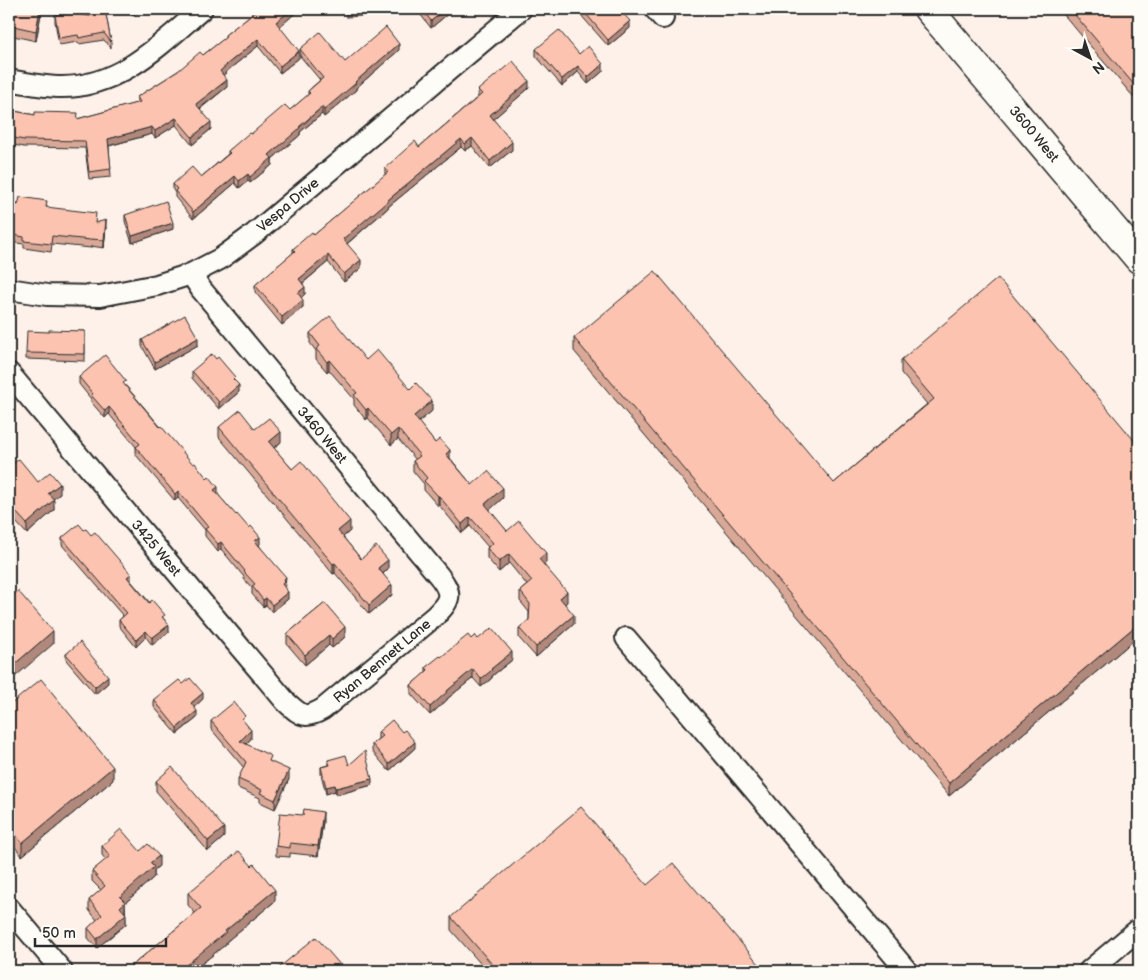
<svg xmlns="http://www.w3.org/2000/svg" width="1148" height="980" viewBox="0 0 1148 980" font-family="'Balsamiq Sans',sans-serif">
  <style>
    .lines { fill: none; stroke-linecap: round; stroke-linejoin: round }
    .street-casing { stroke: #2b2b2b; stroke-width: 24 }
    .secondary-casing { stroke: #2b2b2b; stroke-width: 31 }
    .street { stroke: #fdfcf7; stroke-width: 20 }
    .secondary { stroke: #fdfcf7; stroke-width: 28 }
    .wall { fill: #d9a897; stroke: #2b2b2b }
    .shaded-wall { fill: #b0887b; stroke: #2b2b2b }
    .building { fill: #fcc3b0; stroke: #2b2b2b }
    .labels { text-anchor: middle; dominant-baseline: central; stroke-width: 4; stroke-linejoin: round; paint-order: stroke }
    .street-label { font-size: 14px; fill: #2b2b2b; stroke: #fdfcf7 }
  </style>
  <rect width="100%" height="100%" fill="#fdf1e9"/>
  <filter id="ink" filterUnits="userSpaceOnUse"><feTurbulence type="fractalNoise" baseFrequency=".02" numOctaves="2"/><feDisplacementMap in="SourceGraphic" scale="10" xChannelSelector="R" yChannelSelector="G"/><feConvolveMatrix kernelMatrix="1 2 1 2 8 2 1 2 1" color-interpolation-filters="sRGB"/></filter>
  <g filter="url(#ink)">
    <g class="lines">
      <g class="street-casing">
        <g id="street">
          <polyline points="655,9 663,18"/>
          <path d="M9 80C26 83 44 87 62 87 120 87 161 44 202 9"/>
          <polyline points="9,289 47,295 100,296 157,285 191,274 220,259 254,234 521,9"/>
          <path d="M9 373 286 702C301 715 304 720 323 709L435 616C451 600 453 594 439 576L201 289 191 274"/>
          <polyline points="626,638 907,971"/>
          <polyline points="9,908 62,971"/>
          <polyline points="1089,971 1139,929"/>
        </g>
      </g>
      <g class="secondary-casing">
        <polyline id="secondary" points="928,9 1139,259"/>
      </g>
      <use href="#street" class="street"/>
      <use href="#secondary" class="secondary"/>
    </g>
    <g class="wall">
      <polygon points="9,9 41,9 41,14 36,41 9,35"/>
      <polygon points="78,9 105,9 111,42 111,48 104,40 79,44 78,42 59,45 55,22 55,15 83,15"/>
      <polygon points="126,9 141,9 132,16"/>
      <polygon points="258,9 300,9 279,27 299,58 280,73 258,46 227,71 227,72 223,75 227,87 200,109 211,129 192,145 176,125 155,138 152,134 109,146 111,177 89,179 85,148 24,147 9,144 9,110 35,115 77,119 137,103 137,97 203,55 225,38 225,35"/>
      <polygon points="346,9 362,9 362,16 346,17"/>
      <polygon points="416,9 450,9 450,12 431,28"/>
      <polygon points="579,9 619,9 630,28 608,46 579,13"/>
      <polygon points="1059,9 1139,9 1139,97 1136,100"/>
      <polygon points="300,49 345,62 399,50 356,88 356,90 324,117 322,114 300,132 300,135 272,159 272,165 250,183 248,181 239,188 235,183 193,219 175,197 175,193 173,190 173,184 201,177 228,154 228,151 251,134 290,110 308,95 308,91 320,80 300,56"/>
      <polygon points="536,49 579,54 603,71 588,84 578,72 562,86 536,56"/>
      <polygon points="529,88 493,119 512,150 490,168 472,146 465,151 461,147 388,207 388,208 347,244 361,268 344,282 328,262 303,283 305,294 301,298 303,307 282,325 255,292 255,285 293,253 293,249 314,235 385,175 385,168 419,147 478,97 478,90"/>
      <polygon points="9,203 47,207 96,223 106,227 104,248 91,246 91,248 52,244 51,252 24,248 24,244 9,242"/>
      <polygon points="125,215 173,229 132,243 125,221"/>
      <polygon points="85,331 85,361 26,359 26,353 49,332"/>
      <polygon points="310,333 366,360 410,389 432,411 418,422 435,443 450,458 472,485 503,498 489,510 507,531 546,563 544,565 567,602 564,604 574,624 536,657 519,638 519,628 529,620 529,612 520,601 520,591 527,585 509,563 499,572 487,558 487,548 488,547 470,526 462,533 439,505 438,506 424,490 424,484 413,471 413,461 416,460 398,439 391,445 368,418 366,420 354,405 354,399 329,370 327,372 316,359 316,351 310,343"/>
      <polygon points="574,338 834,483 927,404 901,373 901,360 1138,445 1139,443 1139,636 949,796 574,351"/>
      <polygon points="142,340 198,345 155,369 142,346"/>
      <polygon points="192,371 235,381 239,392 219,409 192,378"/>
      <polygon points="79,377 126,386 260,544 259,545 286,585 285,589 288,599 272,612 266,605 263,607 252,594 252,588 244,579 244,577 221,549 218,552 205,536 205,530 178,498 175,501 136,455 136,447 109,414 105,418 91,402 91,399 79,384"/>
      <polygon points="219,427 255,429 281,442 274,448 292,469 350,531 343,537 361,559 388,569 383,574 392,595 369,614 335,573 333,574 219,437"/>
      <polygon points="9,467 60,494 53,499 54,510 27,534 15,521"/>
      <polygon points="62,538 131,581 165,620 169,632 152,645 146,637 136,647 119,626 119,620 123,616 62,545"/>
      <polygon points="325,603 345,637 332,648 329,645 305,665 287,644 287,634"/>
      <polygon points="471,639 478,639 512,660 492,676 492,678 481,687 473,678 447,699 447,700 430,715 411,694 411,685 426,672 426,667"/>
      <polygon points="66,654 108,683 95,694 66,660"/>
      <polygon points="183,684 203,699 194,707 197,718 177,734 154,707 154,700"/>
      <polygon points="9,702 113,780 22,856 9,839"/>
      <polygon points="211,721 245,723 251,739 246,744 271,762 289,779 275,809 260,802 260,798 238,788 238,779 244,768 211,729"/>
      <polygon points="378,732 415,748 389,771 372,751 372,744 378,739"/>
      <polygon points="328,760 349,765 372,785 336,795 335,791 326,794 321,774 321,767 328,765"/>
      <polygon points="156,781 224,837 208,851 156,791"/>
      <polygon points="323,822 318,856 290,853 290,857 276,856 276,846"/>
      <polygon points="102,846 140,851 159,866 154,870 154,877 125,903 126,924 97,948 88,938 88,928 97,920 89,910 89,900 101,890 92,881 92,871 106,860 102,855"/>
      <polygon points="647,885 765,971 487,971 451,930 451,917"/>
      <polygon points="188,893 275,901 226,942 226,944 193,971 129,971 129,968 195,913 188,905"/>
    </g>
    <g class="shaded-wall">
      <polygon points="40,9 41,9 41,14 36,41 36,31"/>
      <polygon points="133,9 141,9 132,16 132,10"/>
      <polygon points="292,9 300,9 276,30 276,22"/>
      <polygon points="446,9 450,9 450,12 431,28 431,21"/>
      <polygon points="630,21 630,28 608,46 608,40"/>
      <polygon points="258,39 258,46 227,71 227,72 220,78 220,71 226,65"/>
      <polygon points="399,44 399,50 356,88 356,90 324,117 324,110 355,82"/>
      <polygon points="299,51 299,58 280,73 280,66"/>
      <polygon points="603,64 603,71 588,84 588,77"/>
      <polygon points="578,66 578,72 562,86 562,79"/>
      <polygon points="227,80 227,87 196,111 196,104"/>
      <polygon points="529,81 529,88 490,122 490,115"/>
      <polygon points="1139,84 1139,97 1136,100 1136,87"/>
      <polygon points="322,107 322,114 300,132 300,135 272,159 272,165 250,183 250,177 269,155"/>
      <polygon points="176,118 176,125 155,138 155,131"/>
      <polygon points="211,122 211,129 192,145 192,137"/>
      <polygon points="152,127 152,134 108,146 108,139"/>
      <polygon points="472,138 472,146 465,151 465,144"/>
      <polygon points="461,139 461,147 388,207 388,208 343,247 343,239 388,200"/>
      <polygon points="512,142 512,150 490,168 490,161"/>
      <polygon points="248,174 248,181 239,188 239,181"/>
      <polygon points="235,176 235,183 193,219 193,212"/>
      <polygon points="106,220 106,227 104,248 104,240"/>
      <polygon points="173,223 173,229 132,243 132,236"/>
      <polygon points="328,255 328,262 299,286 299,279"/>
      <polygon points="361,260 361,268 344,282 344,274"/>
      <polygon points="305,287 305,294 298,301 298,293"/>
      <polygon points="303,300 303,307 282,325 282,317"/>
      <polygon points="198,338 198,345 155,369 155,362"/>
      <polygon points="329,360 329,370 327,372 327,362"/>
      <polygon points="239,385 239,392 219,409 219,402"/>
      <polygon points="432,401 432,411 414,426 414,416"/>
      <polygon points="109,407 109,414 105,418 105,411"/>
      <polygon points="368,408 368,418 366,420 366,410"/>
      <polygon points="11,426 11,432 9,434 9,427"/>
      <polygon points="398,429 398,439 391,445 391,435"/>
      <polygon points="281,432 281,442 269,452 269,442"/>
      <polygon points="450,450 450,460 446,454"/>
      <polygon points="60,484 60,494 48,503 48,493"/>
      <polygon points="218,487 218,494 214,490"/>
      <polygon points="503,488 503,498 485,514 485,504"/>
      <polygon points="178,491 178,498 175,501 175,494"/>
      <polygon points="438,496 439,496 439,505 438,506"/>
      <polygon points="54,500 54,510 27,534 27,524"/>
      <polygon points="15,511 15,521 9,527 9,517"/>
      <polygon points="470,517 470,526 462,533 462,524"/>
      <polygon points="350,521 350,531 338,541 338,531"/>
      <polygon points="260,537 260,544 255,549 255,541"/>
      <polygon points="221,542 221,549 218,552 218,544"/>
      <polygon points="546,553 546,563 539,569 539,559"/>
      <polygon points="509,554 509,563 499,572 499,562"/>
      <polygon points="388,560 388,569 378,578 378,568"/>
      <polygon points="335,563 335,573 333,574 333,564"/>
      <polygon points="131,574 131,581 127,577"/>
      <polygon points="286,577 285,588 282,592 282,584 284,579"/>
      <polygon points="392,585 392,595 369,614 369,605"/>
      <polygon points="288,592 288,599 272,612 272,605"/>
      <polygon points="567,592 567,602 560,608 560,598"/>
      <polygon points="266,598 266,605 263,607 263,600"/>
      <polygon points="574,615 574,624 536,657 536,647"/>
      <polygon points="1139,623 1139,636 949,796 949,783"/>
      <polygon points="169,625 169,632 152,645 152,638"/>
      <polygon points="345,627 345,637 332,648 332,639"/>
      <polygon points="53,631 53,644 9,682 9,669"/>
      <polygon points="146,631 146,637 136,647 136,640"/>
      <polygon points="329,635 329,645 305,665 305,655"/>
      <polygon points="512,652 512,660 492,676 492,678 481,687 481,679 491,669"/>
      <polygon points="473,669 473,678 447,699 447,700 430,715 430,707 447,691"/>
      <polygon points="108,676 108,683 95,694 95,687"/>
      <polygon points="203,693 203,699 191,710 191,703"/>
      <polygon points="197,711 197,718 177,734 177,728"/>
      <polygon points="251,730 251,739 240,749 240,741"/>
      <polygon points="415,742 415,748 389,771 389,764"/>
      <polygon points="113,767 113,780 22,856 22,843"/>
      <polygon points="289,770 289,779 275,809 275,800"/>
      <polygon points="372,779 372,785 336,795 336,788"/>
      <polygon points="335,785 335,791 326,794 326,787"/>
      <polygon points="323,812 323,822 318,856 318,846"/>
      <polygon points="224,828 224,837 208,851 208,841"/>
      <polygon points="159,856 159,866 154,870 154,877 125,903 125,912 120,916 120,897 150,863"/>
      <polygon points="275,890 275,901 226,942 226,944 193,971 179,971 225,931"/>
      <polygon points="126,914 126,924 97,948 97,939"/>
    </g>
    <g class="building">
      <polygon points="9,9 40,9 36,31 9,25"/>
      <polygon points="83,9 105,9 111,42 104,33 79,38 78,35 59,38 55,15 69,13 90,16"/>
      <polygon points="258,9 292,9 276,22 299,51 280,66 258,39 226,65 227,65 220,71 227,80 196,104 211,122 192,137 176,118 155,131 152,127 108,139 111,169 89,172 85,141 24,140 9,137 9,110 35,115 35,112 78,113 77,119 140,102 137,97 178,71 200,52 203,55 226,37 225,35"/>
      <polygon points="346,9 362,9 362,13 346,14"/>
      <polygon points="422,9 446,9 431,21"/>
      <polygon points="582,9 619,9 630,21 608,40"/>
      <polygon points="1070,9 1139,9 1139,84 1136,87"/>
      <polygon points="386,27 399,44 355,82 356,83 324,110 322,107 299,127 300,128 269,155 272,158 250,177 248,174 239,181 235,176 193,212 175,191 177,189 173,184 192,167 201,177 230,153 228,151 249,133 251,134 285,105 290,110 310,93 308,91 323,78 300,49 320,32 345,62"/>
      <polygon points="559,30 579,54 588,46 603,64 588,77 578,66 562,79 536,49"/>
      <polygon points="513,61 529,81 490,115 512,142 490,161 472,138 465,144 461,139 388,200 388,201 343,239 361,260 344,274 328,255 299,279 305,287 298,293 303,300 282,317 255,285 295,251 293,249 312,232 314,235 388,172 385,168 415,141 419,147 482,94 478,90"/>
      <polygon points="20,197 47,201 46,207 96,213 95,223 106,220 104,240 91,239 91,240 52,236 51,244 24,241 24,237 9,234 10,231 9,231 9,203 18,205"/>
      <polygon points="166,201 173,223 132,236 125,215"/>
      <polygon points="655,271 834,483 934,399 901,360 998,278 1138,445 1139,443 1139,623 949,783 574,338"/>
      <polygon points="185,315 198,338 155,362 142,340"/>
      <polygon points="330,316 366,360 377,350 410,389 416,383 432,401 414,416 435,443 440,439 450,450 446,454 472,485 488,471 503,488 485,504 507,531 519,521 546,553 539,559 567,592 560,598 574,615 536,647 519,628 529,620 530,604 520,591 532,581 509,554 499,562 487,548 493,543 470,517 462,524 439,496 438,496 424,481 427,478 413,461 420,456 398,429 391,435 368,408 366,410 354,395 357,393 329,360 327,362 316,349 320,346 310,333"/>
      <polygon points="49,330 85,331 85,354 26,353 27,331 49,332"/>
      <polygon points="212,354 216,359 218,357 235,377 233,379 239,385 219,402 192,371"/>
      <polygon points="105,355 126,381 123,383 160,427 161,426 187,457 193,464 195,463 207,478 209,476 218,487 214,490 236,515 237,514 249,528 251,526 260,537 255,541 286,577 284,579 285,581 282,584 288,592 272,605 266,598 263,600 252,586 255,584 244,572 245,571 221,542 218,544 205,529 208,527 178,491 175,494 136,447 140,444 109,407 105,411 91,395 93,394 79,377"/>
      <polygon points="240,410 255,429 269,418 281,432 269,442 292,469 301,461 350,521 338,531 361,559 376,546 388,560 378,568 392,585 369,605 335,563 333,564 219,427"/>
      <polygon points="19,459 38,482 50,472 60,484 48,493 54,500 27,524 15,511 9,517 9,467"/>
      <polygon points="79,524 84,530 86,529 91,535 95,532 131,574 127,577 149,603 152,600 165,615 162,617 169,625 152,638 146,631 136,640 119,620 127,613 62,538"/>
      <polygon points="18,591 53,631 9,669 9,599"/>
      <polygon points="325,603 345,627 332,639 329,635 305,655 287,634"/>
      <polygon points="492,628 512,652 491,669 492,670 481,679 473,669 447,691 447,692 430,707 411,685 428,670 426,667 440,656 441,657 468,635 471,639 475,635 478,639"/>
      <polygon points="80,642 108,676 95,687 66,654"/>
      <polygon points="190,678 203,693 191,703 197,711 177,728 154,700 179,680 183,684"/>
      <polygon points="41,679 113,767 22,843 9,826 9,702 11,704"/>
      <polygon points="234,702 245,716 242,719 251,730 240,741 271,756 269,761 289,770 275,800 260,793 262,790 238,779 246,762 211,721"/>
      <polygon points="392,720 402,732 405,730 415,742 389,764 372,744 382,736 378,732"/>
      <polygon points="365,751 372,779 336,788 335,785 326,787 321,767 330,765 328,760 346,755 349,765"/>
      <polygon points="172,767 224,828 208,841 156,781"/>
      <polygon points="581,807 647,885 673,863 765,971 498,971 451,917"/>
      <polygon points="304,809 323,812 318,846 290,843 290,848 276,846 280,813 303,815"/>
      <polygon points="121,829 140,851 148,844 159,856 150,863 154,867 120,897 125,902 120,907 126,914 97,939 88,928 102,915 89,900 105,886 92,871 110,856 102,846"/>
      <polygon points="239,851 252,866 254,864 275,890 225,931 226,932 179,971 132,971 129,968 201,908 188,893"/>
      <polygon points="316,937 342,967 338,971 275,971"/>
    </g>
  </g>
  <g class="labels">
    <g class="street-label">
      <text transform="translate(1034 134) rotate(50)">3600 West</text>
      <text transform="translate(288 205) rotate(-40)">Vespa Drive</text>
      <text transform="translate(322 435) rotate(50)">3460 West</text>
      <text transform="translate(156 548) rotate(50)">3425 West</text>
      <text transform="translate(382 661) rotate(-40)">Ryan Bennett Lane</text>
    </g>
  </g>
  <rect width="1148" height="980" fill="none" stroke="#fdfcf7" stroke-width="30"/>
  <rect x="15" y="15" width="1118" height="950" fill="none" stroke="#2b2b2b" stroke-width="2" filter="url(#ink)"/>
  <g transform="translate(1090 58) rotate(140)" stroke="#fdfcf7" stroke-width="4" paint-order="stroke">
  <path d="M0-4L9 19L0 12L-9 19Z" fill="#2b2b2b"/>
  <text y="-8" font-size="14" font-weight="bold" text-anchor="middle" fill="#2b2b2b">N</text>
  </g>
  <path d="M35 938v8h131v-8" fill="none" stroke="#2b2b2b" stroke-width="2.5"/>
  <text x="42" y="938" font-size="15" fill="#2b2b2b" stroke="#fdfcf7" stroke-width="4" paint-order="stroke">50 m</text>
</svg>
